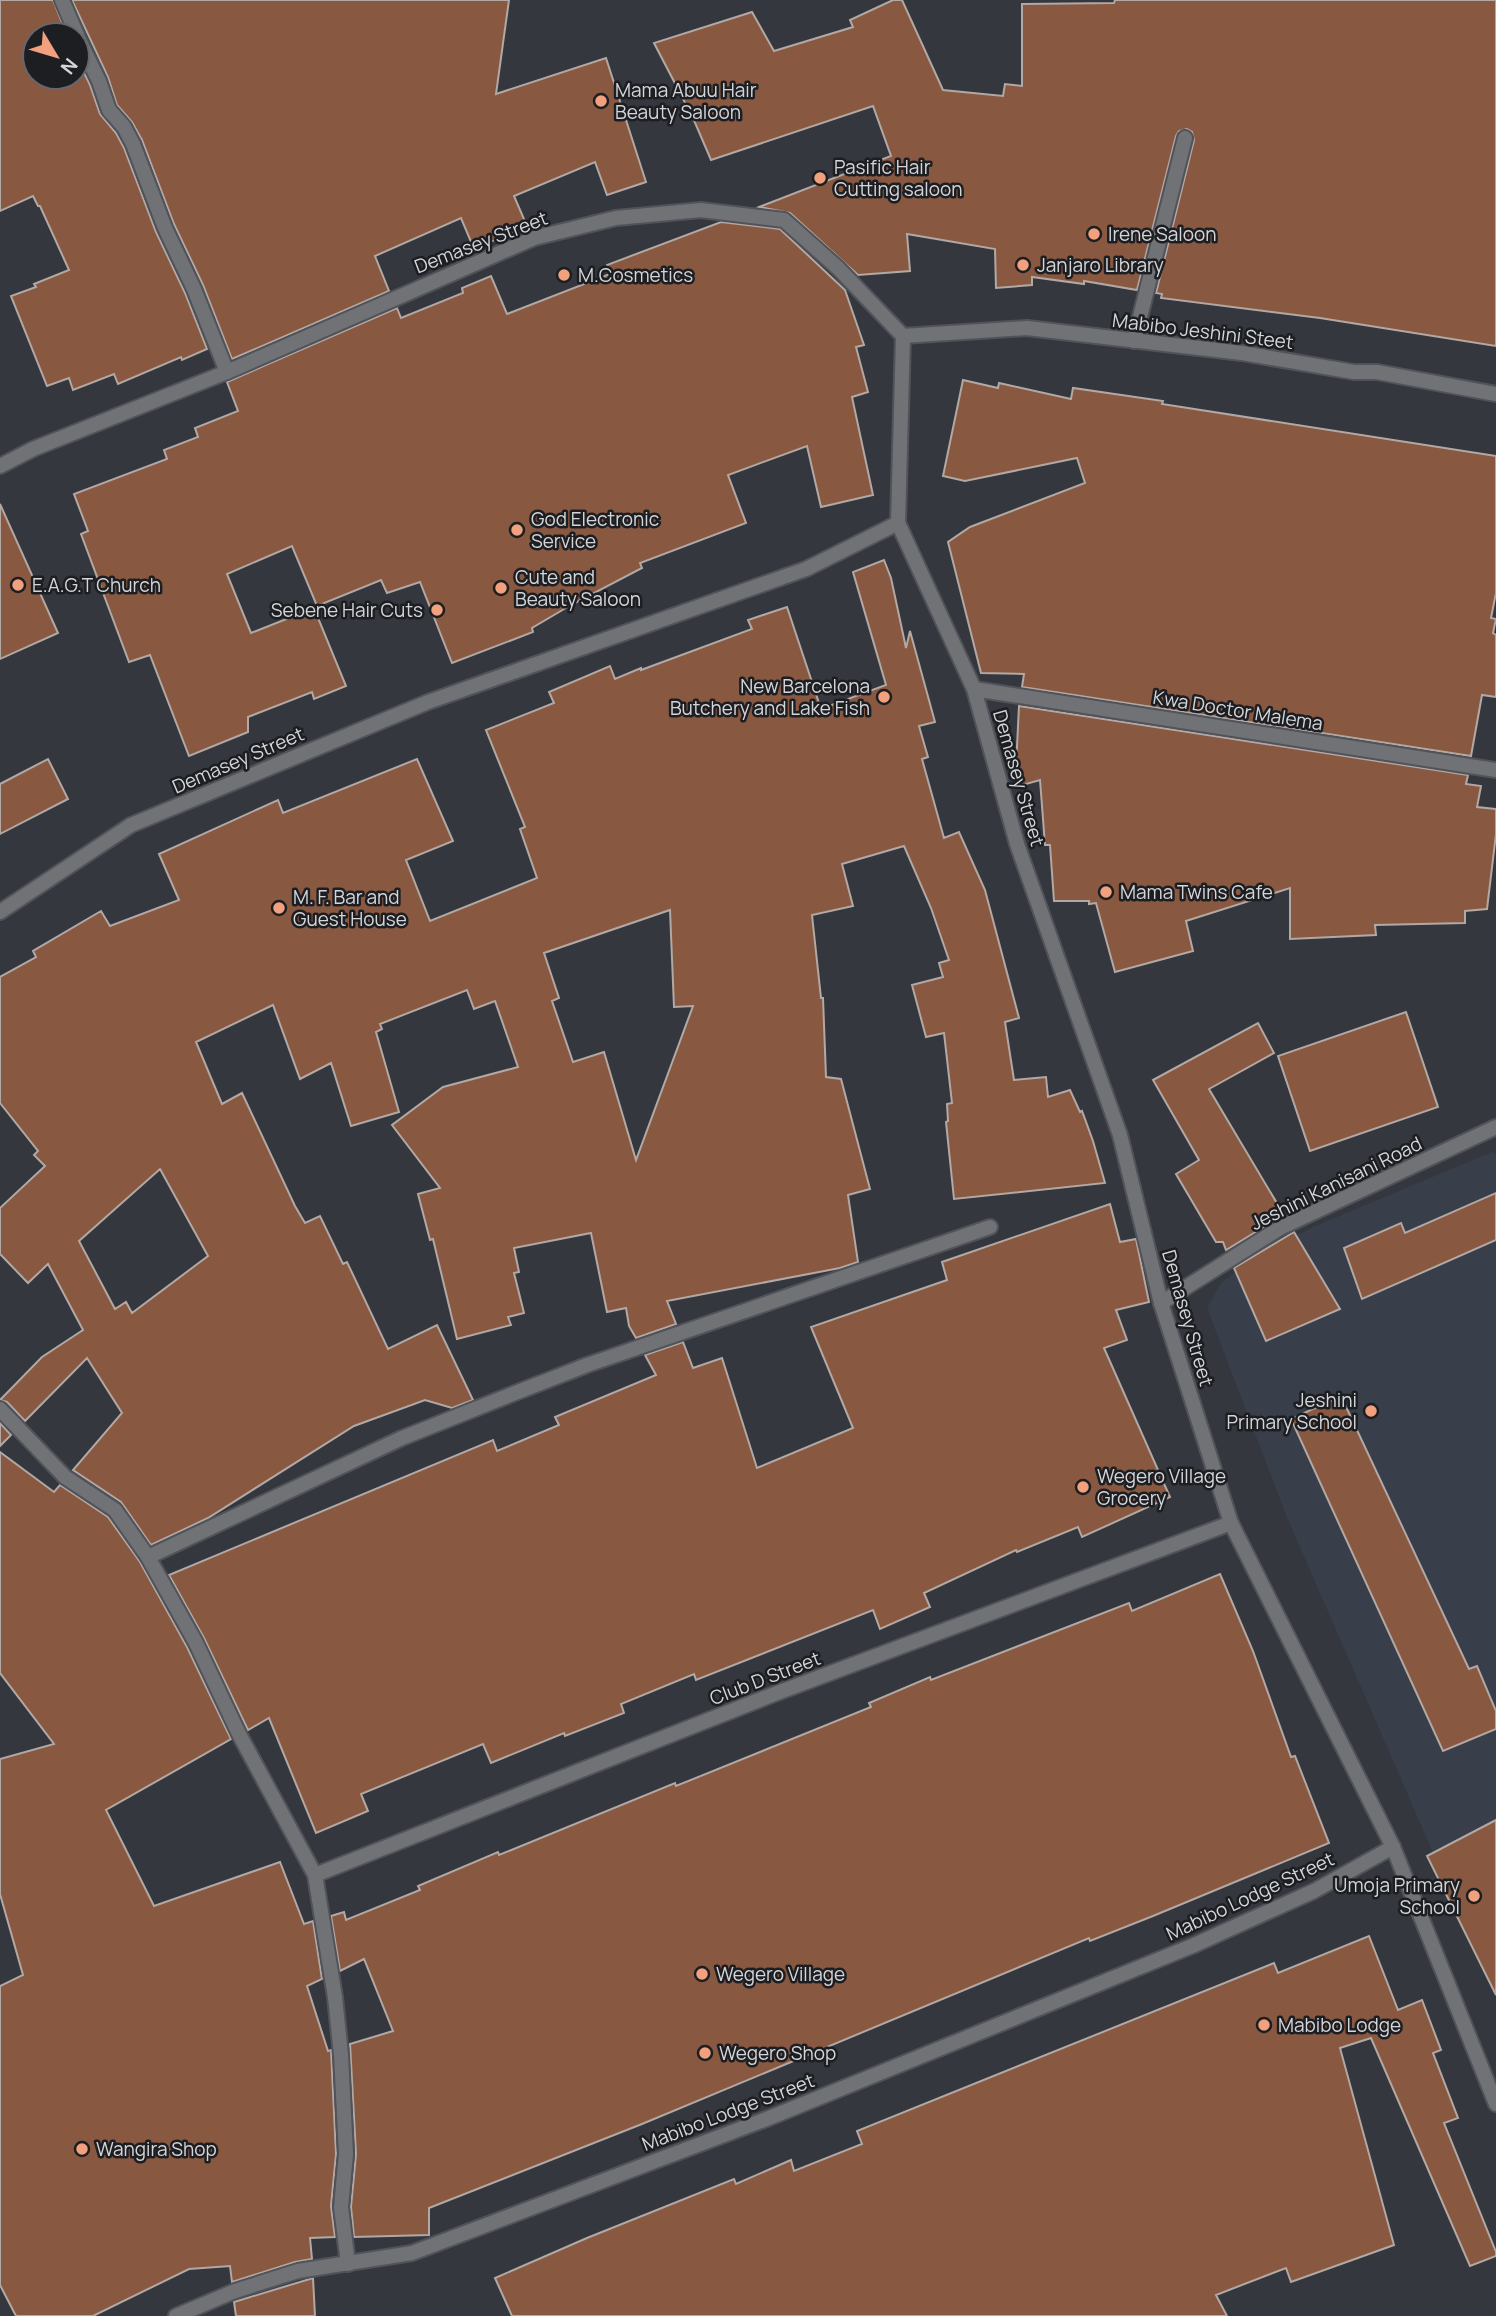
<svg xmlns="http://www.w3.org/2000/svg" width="1496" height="2316" viewBox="0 0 1496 2316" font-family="Manrope,sans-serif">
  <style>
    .built { fill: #393e4b }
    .building { fill: #895841; stroke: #b2a8a4; stroke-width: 2; fill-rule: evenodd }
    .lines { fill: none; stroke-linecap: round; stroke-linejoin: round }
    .street-casing { stroke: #51535a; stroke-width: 18 }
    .street { stroke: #717276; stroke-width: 14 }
    .poi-dot { fill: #f1a17d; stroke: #1d1e22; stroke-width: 2.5 }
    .labels { text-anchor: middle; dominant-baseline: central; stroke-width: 5; stroke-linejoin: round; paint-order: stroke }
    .poi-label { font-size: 19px; fill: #d3d5d9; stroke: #1d1e22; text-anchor: start }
    .street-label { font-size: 19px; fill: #d3d5d9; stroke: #1d1e22 }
  </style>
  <rect width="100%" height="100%" fill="#34373e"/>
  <polygon class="built" points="1492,1152 1496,1154 1496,1997 1286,1515 1207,1308 1221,1283 1247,1263 1313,1227"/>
  <g class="building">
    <polygon points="0,0 53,0 67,35 35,35 35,77 77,77 77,58 90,85 100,114 116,133 124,148 156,232 185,293 207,349 182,360 181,357 118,384 114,374 73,390 69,378 47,386 11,296 36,287 34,284 69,270 40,206 38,206 33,196 0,211"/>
    <polygon points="72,0 509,0 496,94 606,58 646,182 607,195 595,162 514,196 527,226 474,249 461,218 375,256 389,291 232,359 203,285 174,224 142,140 132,122 117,105 108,77"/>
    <polygon points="893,0 902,0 943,90 1003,96 1005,84 1022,86 1022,4 1114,3 1115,0 1496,0 1496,346 1320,318 1161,298 1162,294 1156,293 1194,140 1192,132 1187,129 1179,131 1176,136 1137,290 1084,281 1084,284 1032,277 1032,285 996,288 995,249 907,234 910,271 858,275 790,213 759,207 891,156 873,106 711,160 693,118 654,43 752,12 774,51 853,27 850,20"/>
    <polygon points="721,222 780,229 845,290 864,345 856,347 868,392 852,397 873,495 821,507 807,446 728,475 746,523 640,563 642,568 571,605 532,628 533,632 452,663 420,582 387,593 381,580 317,606 292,546 227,574 251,633 314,608 346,686 314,699 312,692 248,717 248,732 189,756 150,655 129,662 81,534 88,531 74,494 167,459 164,450 198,437 195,428 238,411 227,382 397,308 401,318 463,293 462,288 491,276 507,314 610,274 607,265"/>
    <polygon points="963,380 998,388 999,383 1071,399 1073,388 1163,401 1162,404 1496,456 1496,593 1491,618 1496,619 1493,633 1496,635 1496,697 1482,695 1471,756 1022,687 1024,674 981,673 948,542 970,527 1085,483 1077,458 965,481 943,476"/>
    <polygon points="0,504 58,633 0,659"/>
    <path d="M884 560 891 578 906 648 910 631 935 722 919 726 928 757 922 759 944 838 959 832 985 890 1019 1018 1005 1022 1014 1080 1046 1077 1048 1097 1070 1090 1080 1112 1082 1111 1093 1141 1105 1183 954 1199 946 1122 948 1121 947 1104 952 1103 944 1033 926 1037 912 985 943 977 939 963 949 960 931 908 904 846 842 864 853 906 812 915 821 998H823L826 1077 841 1079 870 1189 848 1195 858 1262 840 1268 667 1301 676 1324 636 1338 629 1326 626 1308 607 1312 591 1233 514 1248 519 1272 514 1273 524 1313 508 1317 511 1325 457 1339 433 1239 430 1240 418 1194 440 1188 392 1125 443 1087 518 1067 495 1001 474 1009 467 990 380 1024 382 1029 376 1032 399 1112 351 1126 331 1063 300 1079 273 1005 196 1042 222 1104 242 1093 295 1206 305 1223 320 1216 343 1264 347 1262 388 1349 437 1325 473 1400 452 1408 425 1400 354 1426 208 1518 151 1545 121 1502 73 1470 122 1413 87 1358 25 1421 7 1402 0 1400 42 1357 83 1330 48 1264 28 1283 0 1254V1208L45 1166 34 1155 38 1151 0 1103V977L36 957 33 951 101 911 110 926 179 900 159 854 278 800 283 813 417 759 453 841 406 860 430 921 537 878 520 829 525 827 486 730 554 703 549 692 610 666 615 679 641 668V670L752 629 748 620 787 607 821 709 886 685 853 572ZM670 910 674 1007 693 1006 636 1160 604 1052 573 1062 552 1001 559 998 544 953ZM160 1169 208 1256 132 1313 126 1302 115 1309 79 1241Z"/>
    <polygon points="1019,706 1468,775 1466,784 1481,786 1477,807 1496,809 1496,834 1487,909 1465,911 1465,923 1375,925 1376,935 1290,939 1290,888 1186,921 1193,951 1115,972 1096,903 1089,904 1089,901 1054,901 1050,845 1045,845 1040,780 1015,787"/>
    <polygon points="48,759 68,799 0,834 0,784"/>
    <polygon points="1406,1012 1438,1107 1310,1151 1278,1056"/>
    <polygon points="1258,1023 1274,1053 1209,1089 1284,1215 1226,1250 1223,1242 1216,1242 1176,1174 1199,1160 1153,1080"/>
    <polygon points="1496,1193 1496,1240 1362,1299 1344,1248 1401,1223 1405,1233"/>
    <polygon points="1110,1204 1120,1242 1136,1239 1149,1302 1116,1310 1127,1340 1104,1348 1170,1497 1082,1537 1078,1527 1017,1552 1016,1550 924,1593 930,1607 880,1629 873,1610 696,1680 694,1674 621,1704 624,1713 565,1736 564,1733 491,1763 483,1744 361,1794 368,1811 316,1833 269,1718 248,1730 204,1638 169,1575 493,1440 497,1451 559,1425 555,1417 656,1375 645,1355 683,1342 693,1368 722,1358 757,1468 853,1428 811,1327 947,1280 942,1262"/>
    <polygon points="1294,1232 1340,1309 1266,1341 1234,1268"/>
    <polygon points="1341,1396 1469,1669 1477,1666 1496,1711 1496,1729 1443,1751 1291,1419"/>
    <polygon points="0,1423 11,1435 0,1446"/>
    <polygon points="0,1452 54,1492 60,1485 108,1517 140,1562 187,1647 231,1739 106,1810 154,1906 280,1862 304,1924 313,1921 322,1979 307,1986 328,2051 331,2050 336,2154 331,2206 335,2237 310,2238 312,2259 295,2262 232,2282 230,2266 189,2269 93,2316 16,2316 0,2285 0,1986 23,1975 0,1894 0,1759 54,1744 0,1673"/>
    <polygon points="1220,1574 1253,1651 1291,1757 1295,1756 1329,1843 1153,1916 1090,1941 1089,1938 642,2124 429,2208 429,2235 354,2237 351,2207 356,2154 350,2044 393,2031 364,1959 340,1971 331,1916 344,1912 346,1920 420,1890 418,1886 498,1852 499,1855 675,1783 676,1786 871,1707 869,1703 930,1677 931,1680 1129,1603 1132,1611"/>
    <polygon points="1496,1820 1496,1995 1427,1856"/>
    <polygon points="1369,1936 1398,2010 1422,2000 1441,2050 1433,2053 1458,2118 1444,2123 1496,2252 1496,2256 1470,2266 1371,2038 1340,2048 1394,2245 1291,2282 1286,2268 1216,2295 1227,2316 512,2316 495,2278 587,2238 734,2179 736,2184 791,2160 794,2171 862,2144 857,2131 1274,1963 1278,1973"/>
    <polygon points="313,2278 315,2316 236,2316 234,2302"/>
  </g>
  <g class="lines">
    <g class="street-casing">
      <g id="street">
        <polyline points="62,0 77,35"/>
        <polyline points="77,36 99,81 109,110 124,127 133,144 165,228 194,289 227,372"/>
        <polyline points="903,336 1027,328 1242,353 1354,372 1377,372 1496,394"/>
        <polyline points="1134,341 1185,138"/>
        <polyline points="0,466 33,449 227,372 534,238 616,218 701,210 784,220 838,268 903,336 898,523 974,689 1017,844 1120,1135 1161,1303 1231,1523 1393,1847 1496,2104"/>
        <polyline points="974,689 1496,770"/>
        <polyline points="0,912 131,825 428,702 806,569 898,523"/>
        <polyline points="1161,1303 1280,1228 1496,1127"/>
        <polyline points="0,1409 65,1477 115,1510 148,1557 196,1643 239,1734 315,1875 335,1997 341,2055 346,2154 341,2207 348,2264"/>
        <polyline points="148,1557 402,1438 515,1393 587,1365 990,1227"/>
        <polyline points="315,1875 777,1693 1231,1523"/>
        <polyline points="176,2316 235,2291 298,2271 412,2253 769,2118 1192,1946 1314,1891 1393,1847"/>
      </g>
    </g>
    <use href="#street" class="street"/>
  </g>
  <g class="poi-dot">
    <circle cx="601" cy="101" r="7"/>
    <circle cx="820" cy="178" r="7"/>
    <circle cx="1094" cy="234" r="7"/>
    <circle cx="1023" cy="265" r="7"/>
    <circle cx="564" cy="275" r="7"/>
    <circle cx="517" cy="530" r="7"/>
    <circle cx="18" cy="585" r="7"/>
    <circle cx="501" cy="588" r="7"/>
    <circle cx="437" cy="610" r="7"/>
    <circle cx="884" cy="697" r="7"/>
    <circle cx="1106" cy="892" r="7"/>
    <circle cx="279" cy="908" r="7"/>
    <circle cx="1371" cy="1411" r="7"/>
    <circle cx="1083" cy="1487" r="7"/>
    <circle cx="1474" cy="1896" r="7"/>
    <circle cx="702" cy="1974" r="7"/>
    <circle cx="1264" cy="2025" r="7"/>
    <circle cx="705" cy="2053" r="7"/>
    <circle cx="82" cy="2149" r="7"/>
  </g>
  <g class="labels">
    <g class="poi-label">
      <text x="615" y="90">Mama Abuu Hair<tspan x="615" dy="22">Beauty Saloon</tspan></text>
      <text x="834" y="167">Pasific Hair<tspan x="834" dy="22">Cutting saloon</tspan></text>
      <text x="1108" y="234">Irene Saloon</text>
      <text x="1037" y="265">Janjaro Library</text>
      <text x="578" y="275">M.Cosmetics</text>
      <text x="531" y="519">God Electronic<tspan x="531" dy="22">Service</tspan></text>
      <text x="515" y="577">Cute and<tspan x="515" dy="22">Beauty Saloon</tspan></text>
      <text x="32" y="585">E.A.G.T Church</text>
      <text x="423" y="610" text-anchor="end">Sebene Hair Cuts</text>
      <text x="870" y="686" text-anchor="end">New Barcelona<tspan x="870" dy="22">Butchery and Lake Fish</tspan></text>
      <text x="1120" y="892">Mama Twins Cafe</text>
      <text x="293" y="897">M. F. Bar and<tspan x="293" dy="22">Guest House</tspan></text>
      <text x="1357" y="1400" text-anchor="end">Jeshini<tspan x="1357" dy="22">Primary School</tspan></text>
      <text x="1097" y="1476">Wegero Village<tspan x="1097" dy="22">Grocery</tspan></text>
      <text x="1460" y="1885" text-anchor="end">Umoja Primary<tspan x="1460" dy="22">School</tspan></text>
      <text x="716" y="1974">Wegero Village</text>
      <text x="1278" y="2025">Mabibo Lodge</text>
      <text x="719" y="2053">Wegero Shop</text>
      <text x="96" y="2149">Wangira Shop</text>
    </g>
    <g class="street-label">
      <text transform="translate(481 242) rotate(-21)">Demasey Street</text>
      <text transform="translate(1203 331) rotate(7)">Mabibo Jeshini Steet</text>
      <text transform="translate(1238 710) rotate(9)">Kwa Doctor Malema</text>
      <text transform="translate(238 760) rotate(-23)">Demasey Street</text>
      <text transform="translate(1019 778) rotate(74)">Demasey Street</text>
      <text transform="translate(1336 1183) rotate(-26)">Jeshini Kanisani Road</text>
      <text transform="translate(1188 1318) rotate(74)">Demasey Street</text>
      <text transform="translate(765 1678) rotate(-21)">Club D Street</text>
      <text transform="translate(1250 1896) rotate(-25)">Mabibo Lodge Street</text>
      <text transform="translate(728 2112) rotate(-21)">Mabibo Lodge Street</text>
    </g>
  </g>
  <g transform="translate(56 56) rotate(128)"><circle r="33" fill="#1d1e22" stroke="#66676b" stroke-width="2"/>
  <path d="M0-5L12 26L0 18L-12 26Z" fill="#f1a17d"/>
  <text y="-10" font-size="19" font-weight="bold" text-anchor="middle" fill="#d3d5d9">N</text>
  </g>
</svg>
